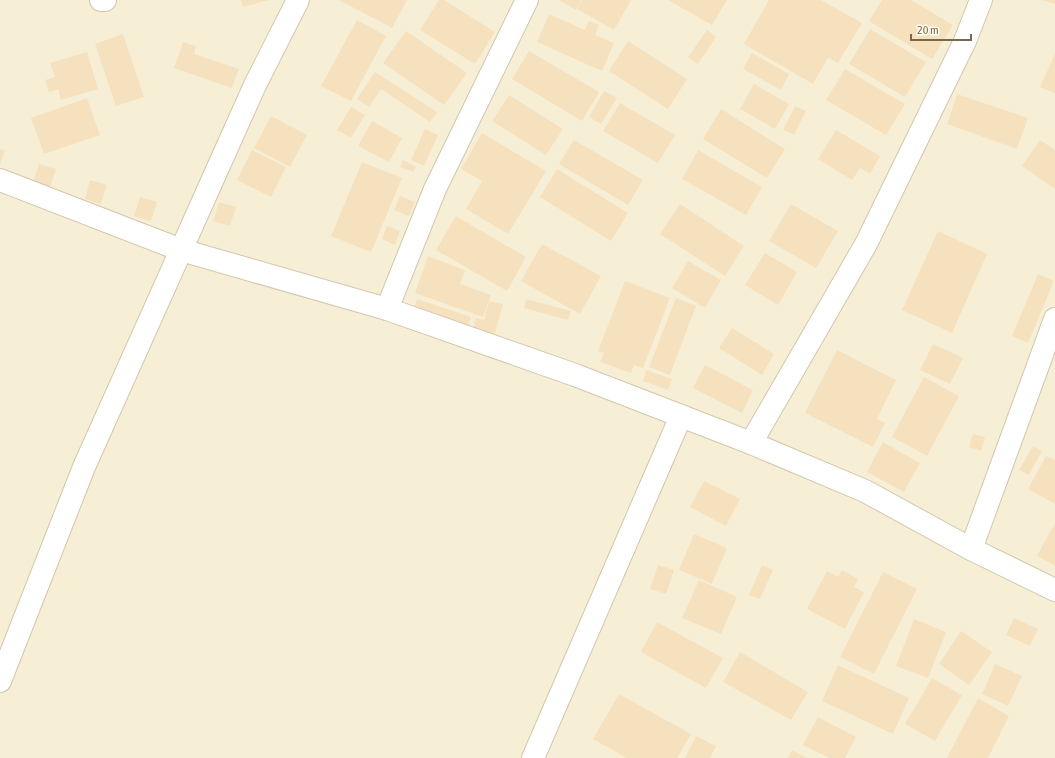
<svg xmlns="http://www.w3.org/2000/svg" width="1055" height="758" viewBox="0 0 1055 758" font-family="'Asap Condensed',sans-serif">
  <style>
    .residential { fill: #f6efd6 }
    .building { fill: #f6e1be }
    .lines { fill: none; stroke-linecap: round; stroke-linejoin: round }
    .minor-casing { stroke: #d2c6ac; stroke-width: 24 }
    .minor { stroke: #fff; stroke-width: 22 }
  </style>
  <rect width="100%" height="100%" fill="#fefbe8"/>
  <rect class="residential" x="0" y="0" width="1055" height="758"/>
  <g class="building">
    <polygon points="241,0 269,0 243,7"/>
    <polygon points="339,0 407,0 392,28"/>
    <polygon points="439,0 444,0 495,32 475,64 420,30"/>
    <polygon points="559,0 581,0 576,10"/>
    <polygon points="582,0 631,0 614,30 577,9"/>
    <polygon points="668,0 727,0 712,25"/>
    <polygon points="769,0 821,0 862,23 838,63 828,58 813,84 744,44"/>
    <polygon points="882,0 911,0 953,25 932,59 869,21"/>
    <polygon points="1041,0 1055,0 1055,4"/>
    <polygon points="549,14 585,30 589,21 599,25 595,35 614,43 602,71 537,42"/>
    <polygon points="357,20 386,36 351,101 321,86"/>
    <polygon points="870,29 926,62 905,97 849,64"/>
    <polygon points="707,30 716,37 698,64 688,57"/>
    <polygon points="406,31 467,73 444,105 383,63"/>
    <polygon points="123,34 144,97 116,106 95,44"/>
    <polygon points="628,41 687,79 668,109 609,71"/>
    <polygon points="183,42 196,46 194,54 239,69 232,88 174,68"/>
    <polygon points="529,51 599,92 582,121 512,79"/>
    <polygon points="87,52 98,89 61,100 58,89 49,92 45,80 55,77 50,63"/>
    <polygon points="752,53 789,74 781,90 743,69"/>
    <polygon points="1055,54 1055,93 1040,87"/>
    <polygon points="845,69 905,104 886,135 826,100"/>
    <polygon points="375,72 437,112 430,122 381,89 369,107 357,99"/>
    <polygon points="754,84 789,104 775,129 740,109"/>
    <polygon points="604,91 617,98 601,124 589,117"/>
    <polygon points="957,94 1028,118 1017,149 947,124"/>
    <polygon points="509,95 563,129 546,155 492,121"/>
    <polygon points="87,98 100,135 44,154 31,118"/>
    <polygon points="620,103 675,135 658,163 603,131"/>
    <polygon points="795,106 806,111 794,135 783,130"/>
    <polygon points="351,107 365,115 351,138 337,130"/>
    <polygon points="721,109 785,149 767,178 703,139"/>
    <polygon points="271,116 307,135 290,167 254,148"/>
    <polygon points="372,121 402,138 389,162 358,146"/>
    <polygon points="425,129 438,135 424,166 411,160"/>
    <polygon points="836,130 880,156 870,174 860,168 852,180 818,159"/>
    <polygon points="482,133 546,171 508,234 466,209 482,181 461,169"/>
    <polygon points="574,140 643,180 628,205 559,164"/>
    <polygon points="1040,140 1055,150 1055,189 1022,166"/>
    <polygon points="0,149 5,150 0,165"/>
    <polygon points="252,150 286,167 271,197 237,180"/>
    <polygon points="698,150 762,187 746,215 682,179"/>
    <polygon points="403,160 416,167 413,172 400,167"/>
    <polygon points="362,162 402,178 371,252 331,236"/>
    <polygon points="39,164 56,169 50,188 33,183"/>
    <polygon points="557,169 628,213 611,241 540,197"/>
    <polygon points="90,180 107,185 101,204 85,199"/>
    <polygon points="400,196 415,202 409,216 394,210"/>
    <polygon points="140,197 157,202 151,221 134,216"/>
    <polygon points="219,202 236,207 230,226 213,221"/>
    <polygon points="680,204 744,246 725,276 660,234"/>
    <polygon points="791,204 838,231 816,268 769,241"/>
    <polygon points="456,216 526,257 507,291 436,250"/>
    <polygon points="387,226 400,231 395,245 382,239"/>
    <polygon points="938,231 987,254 952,333 902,310"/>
    <polygon points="542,244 601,276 580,314 521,281"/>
    <polygon points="765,253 797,272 778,305 745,285"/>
    <polygon points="428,256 465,270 460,284 491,295 483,317 415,293"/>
    <polygon points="688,261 721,280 705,308 672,288"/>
    <polygon points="1038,274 1054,281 1028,343 1012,336"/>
    <polygon points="625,281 670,298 643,368 634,365 631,373 600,362 604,353 598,351"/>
    <polygon points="676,298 696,306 670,375 649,367"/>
    <polygon points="417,299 471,317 467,329 413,311"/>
    <polygon points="526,299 571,311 568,320 524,308"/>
    <polygon points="489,301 503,304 494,337 473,331 476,318 484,320"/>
    <polygon points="732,328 774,354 762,375 719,348"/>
    <polygon points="933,344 963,358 950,384 920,370"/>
    <polygon points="837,350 896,380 877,419 885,423 873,447 805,413"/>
    <polygon points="705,365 753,390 742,413 693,388"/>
    <polygon points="646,370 672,379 668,390 643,381"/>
    <polygon points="924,377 959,396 927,456 892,437"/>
    <polygon points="973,434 985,437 981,451 969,447"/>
    <polygon points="883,442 920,463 904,492 867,472"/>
    <polygon points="1033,446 1042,451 1029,475 1019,470"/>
    <polygon points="1046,456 1055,460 1055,504 1028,489"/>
    <polygon points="704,481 740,499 726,526 690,507"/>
    <polygon points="1055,523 1055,566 1037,556"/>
    <polygon points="694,534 727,548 712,584 679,570"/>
    <polygon points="658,565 674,570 666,594 650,589"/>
    <polygon points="762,565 773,570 760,599 749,595"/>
    <polygon points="842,570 858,579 854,587 864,592 845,629 807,609 827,571 838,577"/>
    <polygon points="883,572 917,589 874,674 840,657"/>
    <polygon points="699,580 737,597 721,634 682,618"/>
    <polygon points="1014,618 1038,629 1030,646 1006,635"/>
    <polygon points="914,619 946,632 928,678 896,666"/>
    <polygon points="657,622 723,658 706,688 641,652"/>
    <polygon points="961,631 992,652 969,685 939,664"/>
    <polygon points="740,652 808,692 791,720 723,682"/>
    <polygon points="995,664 1022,676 1008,706 982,694"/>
    <polygon points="838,665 909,698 893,734 822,701"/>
    <polygon points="932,678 962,695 935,741 905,724"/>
    <polygon points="619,694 691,734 677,758 627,758 593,739"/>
    <polygon points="978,698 1009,716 988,758 947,758"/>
    <polygon points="818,717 856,737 845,758 829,758 803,745"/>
    <polygon points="696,736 716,746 710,758 685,758"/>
    <polygon points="792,750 807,758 788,758"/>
  </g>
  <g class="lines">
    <g class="minor-casing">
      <g id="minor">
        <polyline points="101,0 105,0"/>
        <polyline points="0,180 181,250 387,309 575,375 751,443 865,491 971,549 1055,590"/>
        <polyline points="387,309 435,189 527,0"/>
        <polyline points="751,443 866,244 965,41 981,0"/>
        <polyline points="971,549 1055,319"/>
        <polyline points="0,681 84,467 255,85 298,0"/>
        <polyline points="533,758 681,416"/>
      </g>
    </g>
    <use href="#minor" class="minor"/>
  </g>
  <path d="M911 34v6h60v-6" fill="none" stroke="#7b6749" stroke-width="2"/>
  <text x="917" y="34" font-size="12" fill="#7b6749" stroke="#fffdf0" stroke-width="3" paint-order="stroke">20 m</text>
</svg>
